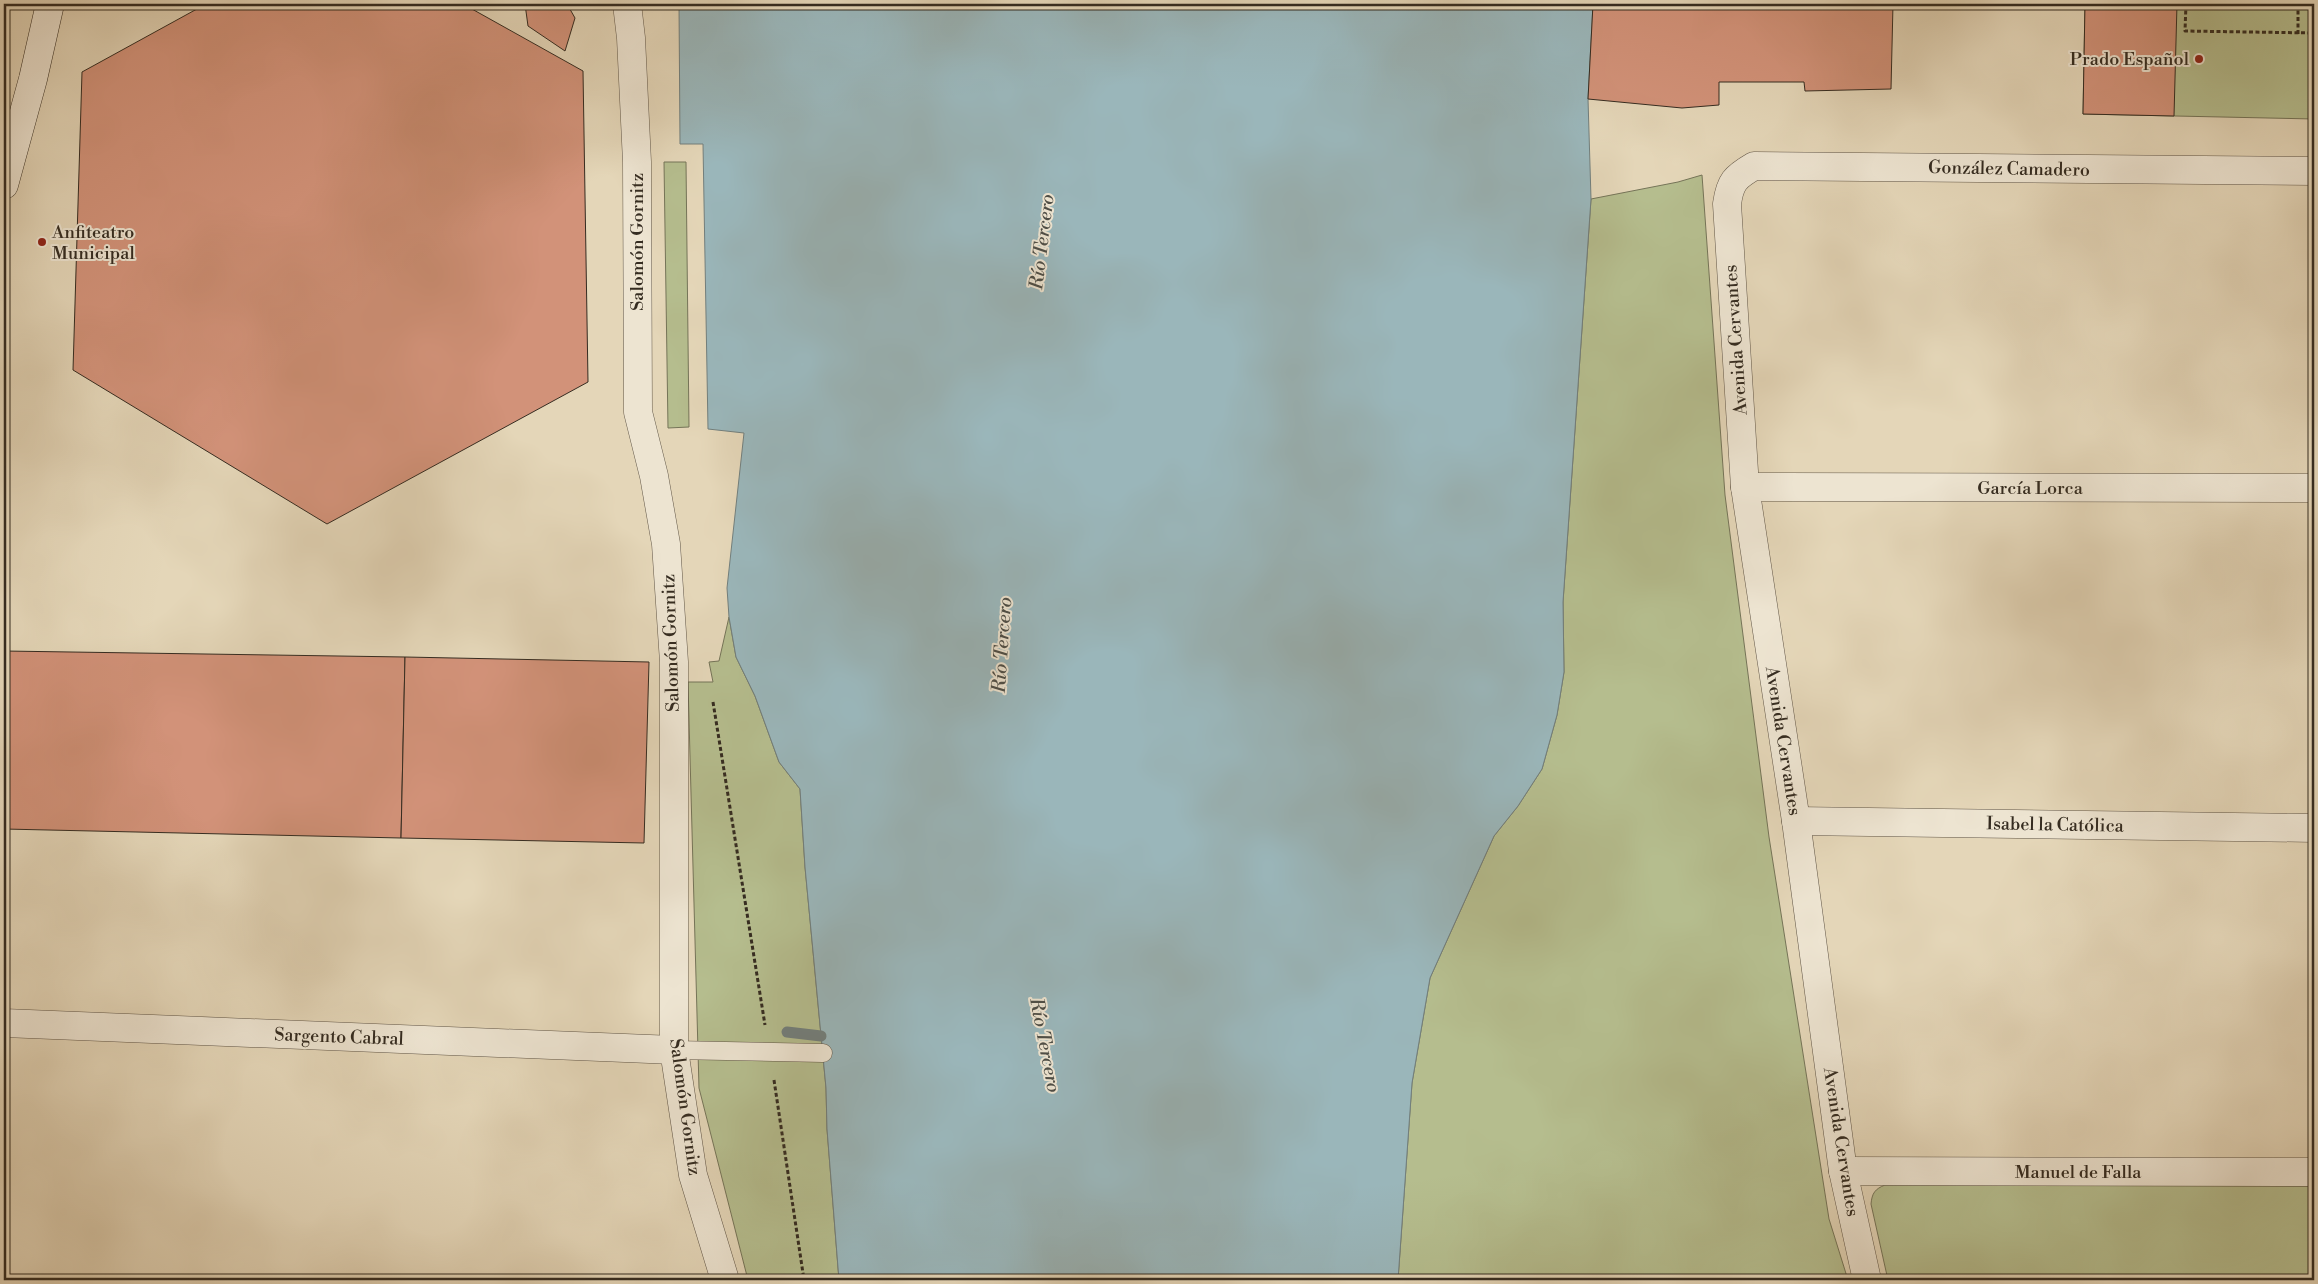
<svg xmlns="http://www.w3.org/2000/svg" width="2318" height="1284" viewBox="0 0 2318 1284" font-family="'Libre Bodoni',serif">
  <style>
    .green { fill: #b5bd8e; stroke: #757458 }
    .water { fill: #9ab6ba; stroke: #727f7d }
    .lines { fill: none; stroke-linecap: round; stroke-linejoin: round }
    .stream { stroke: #727f7d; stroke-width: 11 }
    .building { fill: #d29279; stroke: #352c21 }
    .service-casing { stroke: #615647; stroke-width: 19 }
    .minor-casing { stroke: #615647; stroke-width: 29 }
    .secondary-casing { stroke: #352c21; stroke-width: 29 }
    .path { stroke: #352c21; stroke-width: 3; stroke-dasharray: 4 2.5; stroke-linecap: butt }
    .service { stroke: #ede4d1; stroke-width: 18 }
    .minor { stroke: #ede4d1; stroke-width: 28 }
    .secondary { stroke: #ede4d1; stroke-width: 28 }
    .poi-dot { fill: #8f2418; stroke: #ede4d1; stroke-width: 2 }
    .labels { text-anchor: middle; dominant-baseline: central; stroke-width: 4; stroke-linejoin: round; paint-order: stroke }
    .poi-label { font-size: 18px; fill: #352c21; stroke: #ede4d1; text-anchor: end }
    .street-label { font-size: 18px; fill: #352c21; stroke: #ede4d1 }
    .water-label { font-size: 19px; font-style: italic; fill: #4e4e47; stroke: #ede4d1 }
  </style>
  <rect width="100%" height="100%" fill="#e4d6b8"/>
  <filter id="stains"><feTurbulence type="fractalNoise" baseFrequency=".004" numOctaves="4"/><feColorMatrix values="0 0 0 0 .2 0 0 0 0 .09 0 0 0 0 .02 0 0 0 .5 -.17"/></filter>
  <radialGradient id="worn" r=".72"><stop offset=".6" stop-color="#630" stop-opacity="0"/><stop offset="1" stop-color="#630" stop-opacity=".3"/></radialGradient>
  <g class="green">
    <polygon points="2085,4 2314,4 2314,119 2083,114"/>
    <polygon points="664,162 686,162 689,427 668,428"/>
    <polygon points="1702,175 1725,495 1769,837 1829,1219 1848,1280 1398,1280 1412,1083 1430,978 1494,836 1518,806 1542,769 1557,715 1564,672 1563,602 1591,199 1678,182"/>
    <polygon points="729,617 736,657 755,696 779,762 800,789 805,867 826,1088 827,1129 839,1280 748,1280 699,1088 688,682 713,682 709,662 719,661"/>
    <path d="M1885 1185 2314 1186V1280H1888L1871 1204C1872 1193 1875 1189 1885 1185Z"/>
  </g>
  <polygon class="water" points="679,4 1593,4 1588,99 1591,199 1563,602 1564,672 1557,715 1542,769 1518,806 1494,836 1430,978 1412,1083 1398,1280 839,1280 827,1129 826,1088 805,867 800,789 779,762 755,696 736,657 729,617 727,588 744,433 708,429 703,144 680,144"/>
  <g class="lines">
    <polyline class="stream" points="787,1032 821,1036"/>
  </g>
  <g class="building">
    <polygon points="206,4 463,4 583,71 588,382 327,524 73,370 82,72"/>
    <polygon points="525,4 567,4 575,18 565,51 528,26"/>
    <polygon points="1593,4 1893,4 1891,89 1805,91 1804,82 1719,82 1719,105 1682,108 1588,99"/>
    <polygon points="2085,4 2177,4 2174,116 2083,114"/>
    <polygon points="4,651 405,657 401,838 4,829"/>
    <polygon points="405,657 649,662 644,843 401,838"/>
  </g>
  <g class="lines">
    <g class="service-casing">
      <polyline id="service" points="674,1050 823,1053"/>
    </g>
    <g class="minor-casing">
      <g id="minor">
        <polyline points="627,4 631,38 637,162 638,412 654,476 666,544 674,662 674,1050 693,1175 725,1280"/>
        <polyline points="1745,487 2314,488"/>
        <polyline points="1796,821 2314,828"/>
        <polyline points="4,1023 674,1050"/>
        <polyline points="1843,1171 2314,1172"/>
        <path d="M1867 1280 1843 1171 1796 821 1745 487 1727 204C1730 182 1735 177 1754 166L2314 171"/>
      </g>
    </g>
    <g class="secondary-casing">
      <polyline id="secondary" points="4,185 33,79 50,4"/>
    </g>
    <g class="path">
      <polyline points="2186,4 2185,31 2314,33"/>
      <polyline points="2298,34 2298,4"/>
      <polyline points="713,702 765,1025"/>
      <polyline points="774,1080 804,1280"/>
    </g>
    <use href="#service" class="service"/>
    <use href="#minor" class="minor"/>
    <use href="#secondary" class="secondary"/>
  </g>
  <g class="poi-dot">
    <circle cx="2199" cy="59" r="5"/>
    <circle cx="42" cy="242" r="5"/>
  </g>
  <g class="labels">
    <g class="poi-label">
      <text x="2189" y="59">Prado Español</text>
      <text x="52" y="232" text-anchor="start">Anfiteatro<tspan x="52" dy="21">Municipal</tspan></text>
    </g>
    <g class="street-label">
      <text transform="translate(2009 169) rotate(1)">González Camadero</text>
      <text transform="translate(637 242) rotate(-90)">Salomón Gornitz</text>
      <text transform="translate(1736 340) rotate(-94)">Avenida Cervantes</text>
      <text x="2030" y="488">García Lorca</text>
      <text transform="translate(671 643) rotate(-92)">Salomón Gornitz</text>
      <text transform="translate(1783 741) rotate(81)">Avenida Cervantes</text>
      <text transform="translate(2055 825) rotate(1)">Isabel la Católica</text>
      <text transform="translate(339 1037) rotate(2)">Sargento Cabral</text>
      <text transform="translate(685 1107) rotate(82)">Salomón Gornitz</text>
      <text transform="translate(1841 1142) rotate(81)">Avenida Cervantes</text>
      <text x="2078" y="1172">Manuel de Falla</text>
    </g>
    <g class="water-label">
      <text transform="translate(1042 242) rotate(-83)">Río Tercero</text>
      <text transform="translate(1002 645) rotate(-86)">Río Tercero</text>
      <text transform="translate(1045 1045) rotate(79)">Río Tercero</text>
    </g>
  </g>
  <rect width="2318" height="1284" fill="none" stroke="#e4d6b8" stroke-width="20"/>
  <rect x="5" y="5" width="2308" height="1274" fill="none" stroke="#352c21" stroke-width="2.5"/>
  <rect x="10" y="10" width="2298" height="1264" fill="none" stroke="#352c21"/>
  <rect width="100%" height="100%" filter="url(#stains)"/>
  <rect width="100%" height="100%" fill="url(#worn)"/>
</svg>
